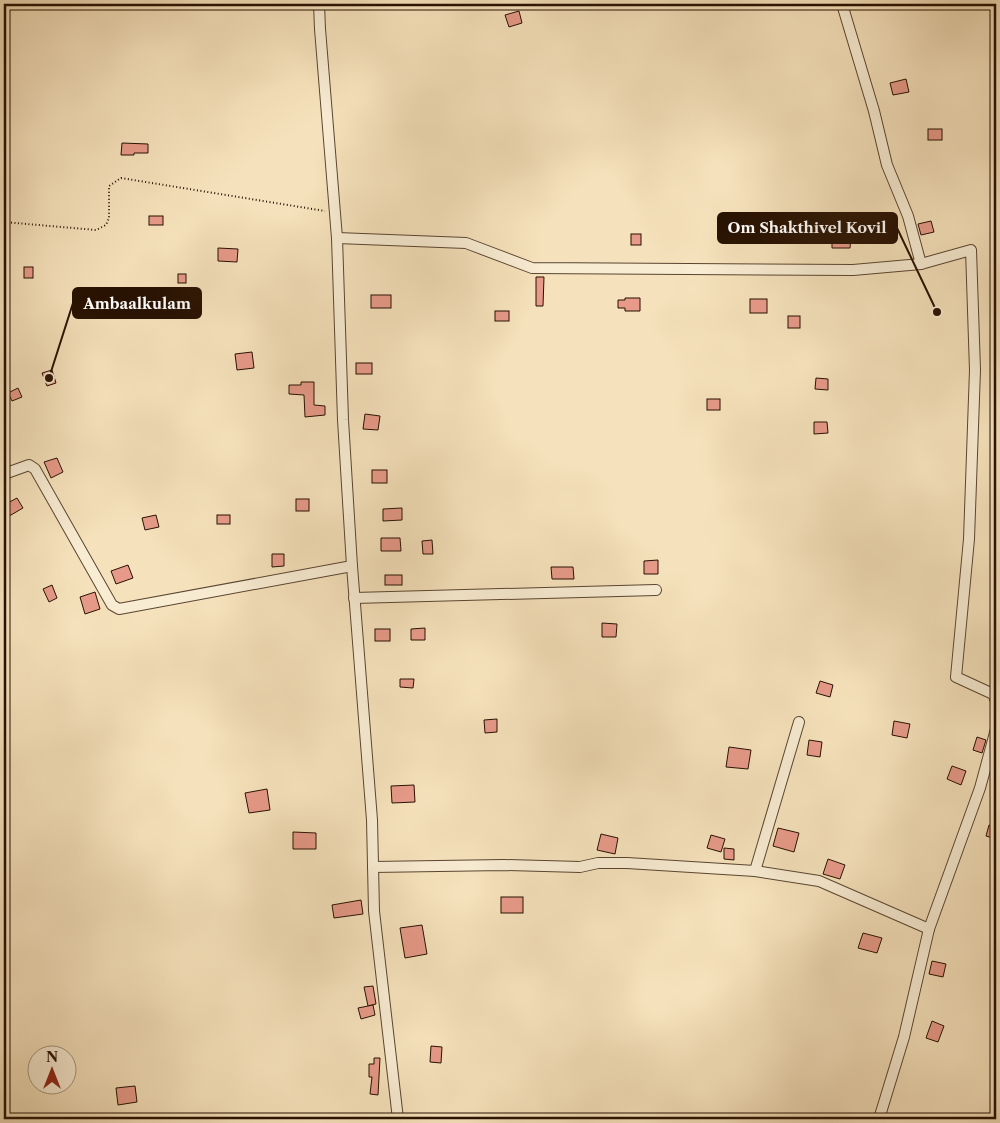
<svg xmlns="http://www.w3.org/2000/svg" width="1000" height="1123" viewBox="0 0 1000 1123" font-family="'Libre Caslon Text',serif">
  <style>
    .building { fill: #e79a89; stroke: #271101 }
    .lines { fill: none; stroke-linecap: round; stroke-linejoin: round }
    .minor-casing { stroke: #5a4530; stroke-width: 12 }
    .path { stroke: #271101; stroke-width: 2; stroke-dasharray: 1 2.5; stroke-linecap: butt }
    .minor { stroke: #f8ecd3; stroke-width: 10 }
    .leader { fill: none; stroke: #271101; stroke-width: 2 }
    .callout-dot { fill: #271101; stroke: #f8ecd3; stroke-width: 2 }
    .callout { fill: #271101; stroke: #271101; stroke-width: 2 }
    .callout-label { font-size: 15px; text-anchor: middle; font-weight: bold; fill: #fff }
  </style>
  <rect width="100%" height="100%" fill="#f5e1bb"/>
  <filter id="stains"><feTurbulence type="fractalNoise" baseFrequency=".004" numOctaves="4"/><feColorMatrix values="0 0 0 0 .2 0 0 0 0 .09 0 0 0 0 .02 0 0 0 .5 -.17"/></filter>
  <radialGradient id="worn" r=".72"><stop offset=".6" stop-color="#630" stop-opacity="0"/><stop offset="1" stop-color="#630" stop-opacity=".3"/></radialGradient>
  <g class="building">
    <polygon points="519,11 522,23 509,27 505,15"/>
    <polygon points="906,79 909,92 893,95 890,83"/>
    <rect x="928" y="129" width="14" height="11"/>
    <polygon points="122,143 148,144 148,153 134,153 134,155 121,155"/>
    <rect x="149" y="216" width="14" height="9"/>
    <polygon points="931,221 934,232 921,235 918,224"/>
    <rect x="631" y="234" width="10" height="11"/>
    <polygon points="832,236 851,236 850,248 832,248"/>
    <polygon points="218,248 238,249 237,262 218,261"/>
    <rect x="24" y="267" width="9" height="11"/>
    <rect x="178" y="274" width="8" height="9"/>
    <polygon points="536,277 544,277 543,306 536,306"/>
    <rect x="371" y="295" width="20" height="13"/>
    <polygon points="625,298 640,298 640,311 625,311 625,308 618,308 618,300 625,300"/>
    <rect x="750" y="299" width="17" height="14"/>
    <rect x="495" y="311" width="14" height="10"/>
    <rect x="788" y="316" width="12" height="12"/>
    <polygon points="252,352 254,368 237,370 235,354"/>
    <rect x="356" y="363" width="16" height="11"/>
    <polygon points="52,370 56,383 47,386 42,373"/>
    <polygon points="816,378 828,379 828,390 815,389"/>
    <polygon points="301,382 314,382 314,405 325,406 325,415 305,417 304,395 289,394 289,385 301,385"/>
    <polygon points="18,388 22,397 12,401 8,393"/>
    <rect x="707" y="399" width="13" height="11"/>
    <polygon points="365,414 380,416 378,430 363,429"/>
    <polygon points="814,422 827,422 828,433 814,434"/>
    <polygon points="57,458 63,472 51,478 44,462"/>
    <rect x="372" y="470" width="15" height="13"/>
    <polygon points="17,498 23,508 4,519 4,505"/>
    <rect x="296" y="499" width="13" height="12"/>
    <polygon points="402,508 402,520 383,521 383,509"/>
    <polygon points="156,515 159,527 145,530 142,518"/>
    <rect x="217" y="515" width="13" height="9"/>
    <polygon points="381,538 400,538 401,551 381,551"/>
    <polygon points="432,540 433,554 423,554 422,541"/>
    <polygon points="272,554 284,554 284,566 272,567"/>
    <polygon points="658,560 658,574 644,574 644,561"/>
    <polygon points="128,565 133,578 116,584 111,571"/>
    <polygon points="551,567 573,567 574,579 552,579"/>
    <rect x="385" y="575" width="17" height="10"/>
    <polygon points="52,585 57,598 49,602 43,589"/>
    <polygon points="95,592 100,609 85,614 80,597"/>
    <polygon points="602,623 617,624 616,637 602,637"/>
    <polygon points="425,628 425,640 411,640 411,629"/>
    <rect x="375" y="629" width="15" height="12"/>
    <polygon points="400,679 414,679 413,688 400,687"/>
    <polygon points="820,681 833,685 830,697 816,693"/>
    <polygon points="497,719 497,732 485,733 484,720"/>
    <polygon points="894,721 910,724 907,738 892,735"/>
    <polygon points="977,737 986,740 982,753 973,750"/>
    <polygon points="809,740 822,742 820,757 807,755"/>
    <polygon points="729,747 751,750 748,769 726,767"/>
    <polygon points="952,766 966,771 961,785 947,779"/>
    <polygon points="414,785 415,802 392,803 391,786"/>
    <polygon points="267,789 270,810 249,813 245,793"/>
    <polygon points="989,825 996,827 996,839 986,836"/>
    <polygon points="778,828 799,833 794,852 773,846"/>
    <polygon points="293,832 316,833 316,849 293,849"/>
    <polygon points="601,834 618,838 615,854 597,850"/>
    <polygon points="711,835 725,839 721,852 707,848"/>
    <polygon points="724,848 734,849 734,860 724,859"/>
    <polygon points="828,859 845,865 840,879 823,874"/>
    <rect x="501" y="897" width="22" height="16"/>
    <polygon points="361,900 363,914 334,918 332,905"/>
    <polygon points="422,925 427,954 405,958 400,928"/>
    <polygon points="863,933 882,938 877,953 858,948"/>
    <polygon points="932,961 946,964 943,977 929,974"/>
    <polygon points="373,986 376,1004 368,1006 364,987"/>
    <polygon points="373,1005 375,1015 361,1019 358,1008"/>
    <polygon points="932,1021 944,1026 938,1042 926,1038"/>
    <polygon points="431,1046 442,1047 441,1063 430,1062"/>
    <polygon points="374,1058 380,1058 378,1095 370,1094 372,1077 369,1077 369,1064 374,1064"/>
    <polygon points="135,1086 137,1102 118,1105 116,1088"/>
  </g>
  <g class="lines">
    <g class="minor-casing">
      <g id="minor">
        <polyline points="319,4 320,29 337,238 343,420 352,566 372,820 374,911 398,1119"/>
        <polyline points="842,4 874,111 887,165 908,216 921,264"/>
        <polyline points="337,238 466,243 532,268 853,270 921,264 971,250 975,370 969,539 956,677 993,694 996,701"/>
        <polyline points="4,474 29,465 35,469 112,605 119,609 352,566"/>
        <polyline points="354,598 656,590"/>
        <polyline points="373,867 504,865 580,867 598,863 627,863 755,871 819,881 929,929"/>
        <polyline points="755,871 799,722"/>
        <polyline points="879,1119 904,1037 929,929 980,788 996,729"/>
      </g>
    </g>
    <polyline class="path" points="4,222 96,230 106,225 109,218 109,186 121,178 325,211"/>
    <use href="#minor" class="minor"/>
  </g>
  <path class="leader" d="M937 312L897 228M49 378L73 303"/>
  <g class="callout-dot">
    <circle cx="937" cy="312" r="5"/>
    <circle cx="49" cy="378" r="5"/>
  </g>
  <g class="callout">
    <rect x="718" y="213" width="179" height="30" rx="5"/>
    <rect x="73" y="288" width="128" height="30" rx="5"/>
  </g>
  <g class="callout-label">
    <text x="807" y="233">Om Shakthivel Kovil</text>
    <text x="137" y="309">Ambaalkulam</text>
  </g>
  <rect width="1000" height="1123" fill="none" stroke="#f5e1bb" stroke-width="20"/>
  <rect x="5" y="5" width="990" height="1113" fill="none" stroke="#271101" stroke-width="2.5"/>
  <rect x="10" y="10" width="980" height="1103" fill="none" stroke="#271101"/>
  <g transform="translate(52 1070)"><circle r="24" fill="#f8ecd3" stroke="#a4947f"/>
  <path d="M0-4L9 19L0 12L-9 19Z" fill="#8f2418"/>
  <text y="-8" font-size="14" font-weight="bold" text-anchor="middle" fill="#271101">N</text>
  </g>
  <rect width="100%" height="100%" filter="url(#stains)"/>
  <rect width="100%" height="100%" fill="url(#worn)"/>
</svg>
